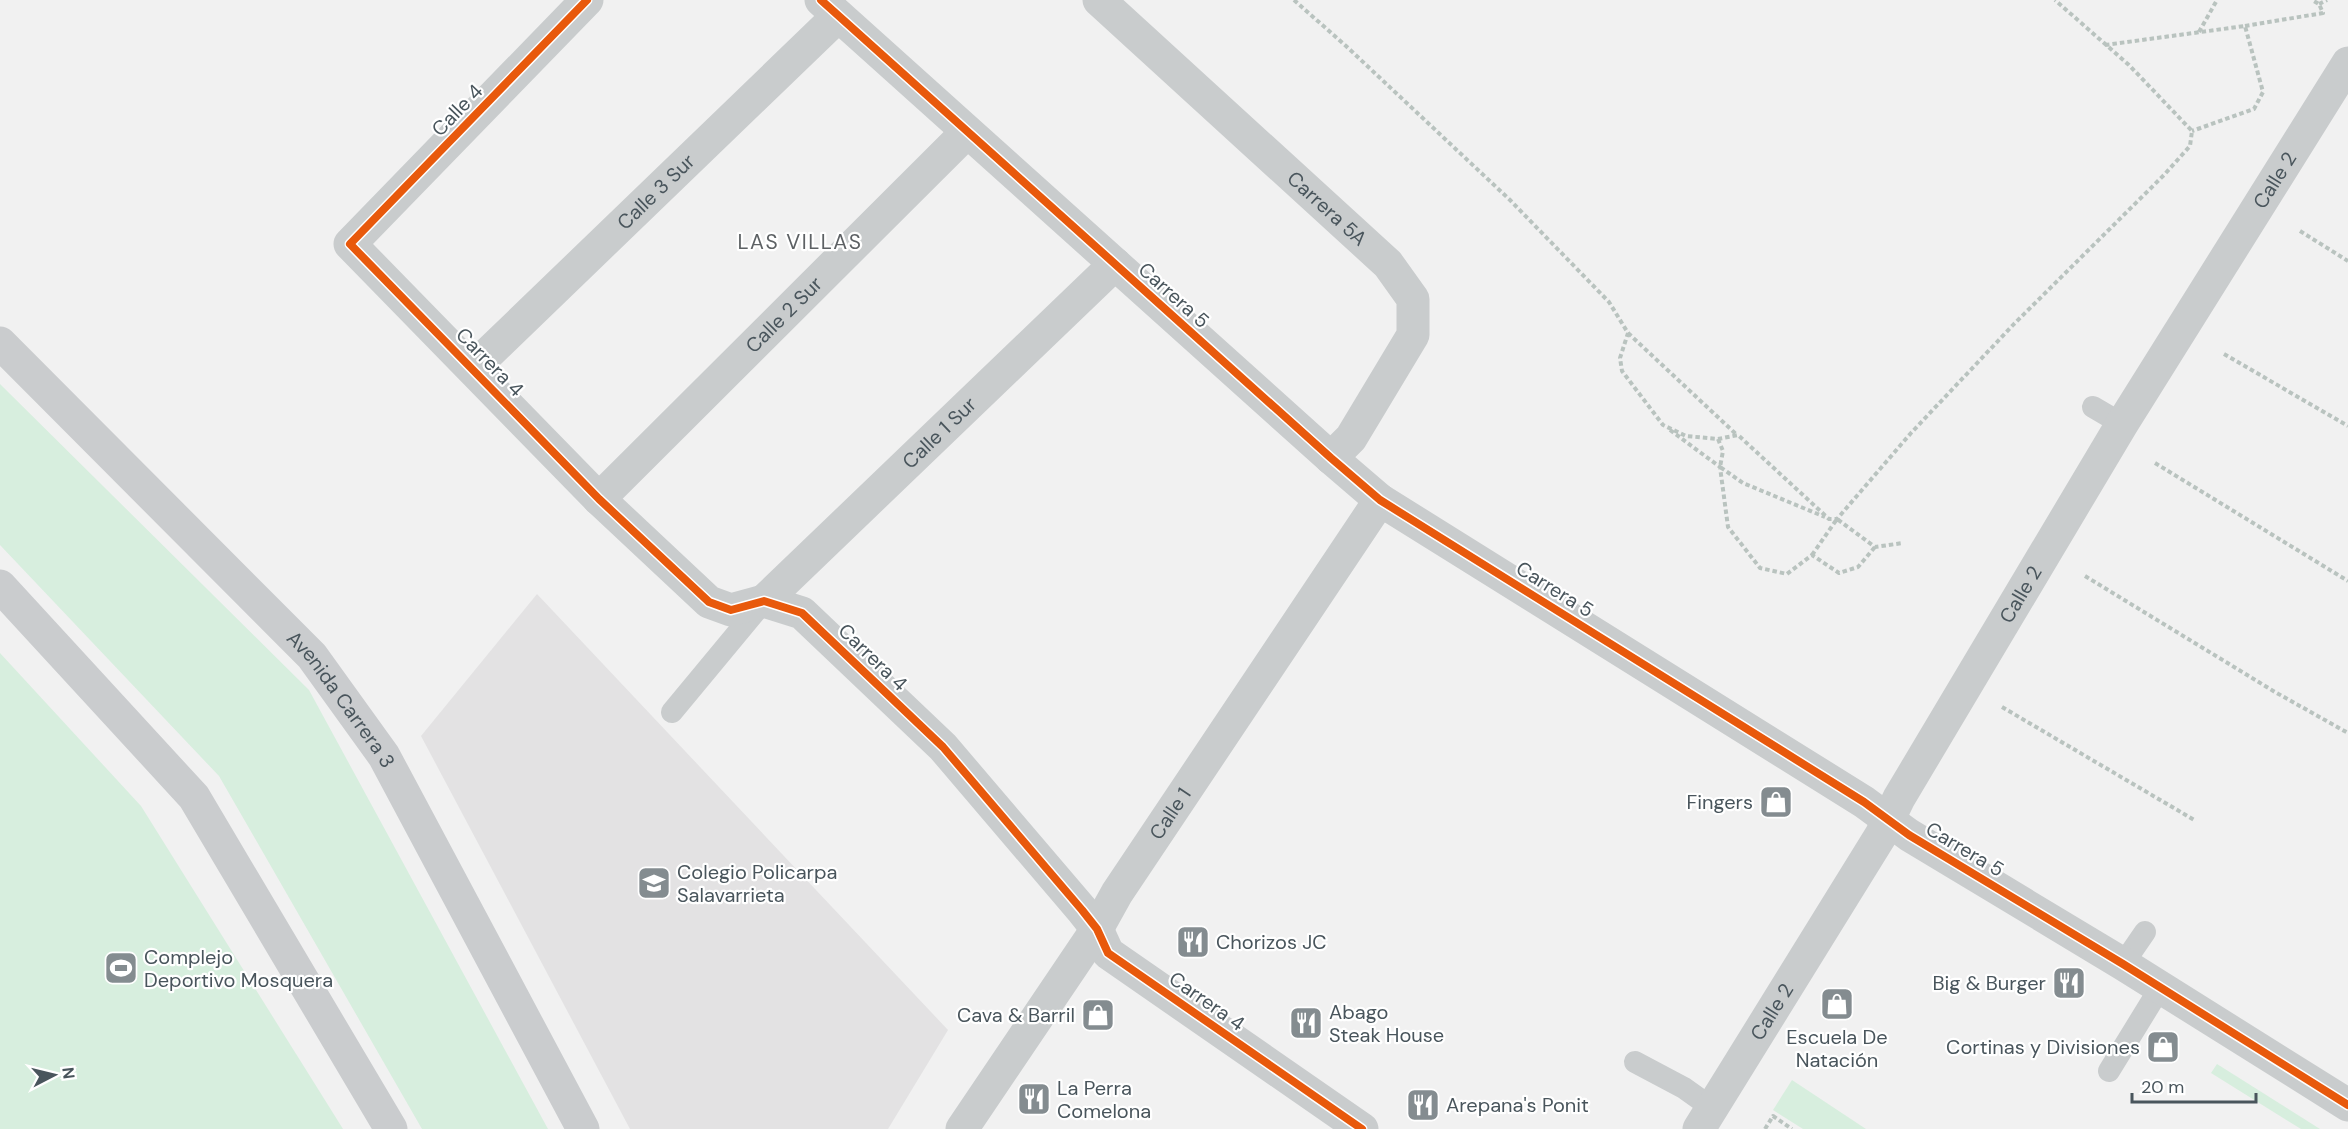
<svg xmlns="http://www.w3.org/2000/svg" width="2348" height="1129" viewBox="0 0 2348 1129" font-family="'DM Sans',sans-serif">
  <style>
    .education { fill: #e3e2e3 }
    .green { fill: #d7eede }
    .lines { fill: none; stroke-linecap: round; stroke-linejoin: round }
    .path { stroke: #b9c3bf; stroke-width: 4; stroke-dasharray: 4.5 3; stroke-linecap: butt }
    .service { stroke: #c9cccd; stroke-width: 22 }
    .minor { stroke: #c9cccd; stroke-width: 33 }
    .secondary { stroke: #caccce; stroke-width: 33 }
    .cycleway-casing { stroke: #fff; stroke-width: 11 }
    .cycleway { stroke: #e8590c; stroke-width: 8 }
    .labels { text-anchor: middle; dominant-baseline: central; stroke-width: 4.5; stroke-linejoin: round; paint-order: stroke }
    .street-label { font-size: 20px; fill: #49555c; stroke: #fff }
    .poi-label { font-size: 20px; fill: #49555c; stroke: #fff; text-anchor: start }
    .neighbourhood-label { font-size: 21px; letter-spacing: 1.5px; fill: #5d6164; stroke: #fff }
  </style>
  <rect width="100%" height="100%" fill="#f1f1f1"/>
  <polygon class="education" points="537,594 948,1030 888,1129 630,1129 421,736"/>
  <g class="green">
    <polygon points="0,384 309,690 548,1129 422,1129 219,776 0,545"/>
    <polygon points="0,653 141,806 343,1129 0,1129"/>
    <polygon points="2217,1064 2320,1129 2301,1129 2211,1073"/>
    <polygon points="1792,1080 1866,1129 1803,1129 1773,1110"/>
  </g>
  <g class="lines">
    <g class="path">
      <polyline points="1294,0 1346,46 1510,200 1609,302 1628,333 1620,358 1622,371 1663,425 1686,436 1718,439 1738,435 1829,519 1837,519 1911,433 2014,324 2164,175 2190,146 2192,131 2129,65 2055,0"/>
      <polyline points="2319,4 2327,0"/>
      <polyline points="2245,26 2323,13 2319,4 2312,0"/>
      <polyline points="2199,32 2217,0"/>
      <polyline points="2105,45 2245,26 2263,92 2254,109 2192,131"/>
      <polyline points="2300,231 2348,261"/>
      <polyline points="1628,333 1737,435"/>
      <polyline points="2224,354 2348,426"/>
      <polyline points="1670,430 1720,467 1728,527 1760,568 1787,574 1812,555 1839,573 1858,567 1875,547"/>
      <polyline points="1718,439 1723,451 1720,467 1743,483 1825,517"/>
      <polyline points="2155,463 2348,581"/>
      <polyline points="1812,555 1837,519 1875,547 1903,543"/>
      <polyline points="2085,576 2275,692 2348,733"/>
      <polyline points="2002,707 2196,821"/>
      <polyline points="1765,1129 1773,1116 1792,1129"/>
    </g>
    <g class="service">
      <polyline points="2093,407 2122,424"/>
      <polyline points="672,712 764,601"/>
      <polyline points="2123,964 2145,932"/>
      <polyline points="1635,1062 1684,1088 1712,1108"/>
      <polyline points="2109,1071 2160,988"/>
    </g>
    <g class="minor">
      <polyline points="587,0 350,244 599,499 709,602 731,610 764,601 802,613 943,747 1082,910 1097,929 1108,953 1362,1129"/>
      <polyline points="821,0 1331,458 1380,500 1864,802 1909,835 2123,964 2348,1105"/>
      <path id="s1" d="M1099 0 1388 264 1413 299V335L1351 438 1331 458"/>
      <path id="s2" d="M473 368 838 16"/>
      <path id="s3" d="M599 499 967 132"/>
      <path id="s4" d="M764 601 1115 264"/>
      <path id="s5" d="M962 1129 1097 929 1117 893 1380 500"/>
      <path id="s6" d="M1699 1129 1881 835 1899 798 2122 424 2348 63"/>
    </g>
    <g class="secondary">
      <path id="s7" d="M0 343 312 656 384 756 583 1129"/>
      <polyline points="0,586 194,797 391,1129"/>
    </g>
    <g class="cycleway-casing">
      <g id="cycleway">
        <polyline points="587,0 350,244 599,499 709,602 731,610 764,601 802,613 943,747 1082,910 1097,929 1108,953 1362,1129"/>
        <polyline points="821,0 1331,458 1380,500 1864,802 1909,835 2123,964 2348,1105"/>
      </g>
    </g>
    <use href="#cycleway" class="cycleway"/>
  </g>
  <defs>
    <g id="shop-square" transform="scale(1.725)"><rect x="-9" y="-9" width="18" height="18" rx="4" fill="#848c90" stroke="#fff"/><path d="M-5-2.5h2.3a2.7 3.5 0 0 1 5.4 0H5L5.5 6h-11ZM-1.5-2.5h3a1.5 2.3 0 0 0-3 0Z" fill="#fff"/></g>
    <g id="school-square" transform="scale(1.725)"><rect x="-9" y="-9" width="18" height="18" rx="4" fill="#848c90" stroke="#fff"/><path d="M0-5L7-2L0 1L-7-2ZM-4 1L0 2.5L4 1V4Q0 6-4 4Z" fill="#fff"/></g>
    <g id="restaurant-square" transform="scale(1.725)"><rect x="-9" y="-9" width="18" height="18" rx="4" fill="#848c90" stroke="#fff"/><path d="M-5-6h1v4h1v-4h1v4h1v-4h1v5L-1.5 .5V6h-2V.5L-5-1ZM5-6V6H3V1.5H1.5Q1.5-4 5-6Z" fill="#fff"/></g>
    <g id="stadium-square" transform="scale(1.725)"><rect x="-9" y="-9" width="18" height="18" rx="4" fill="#848c90" stroke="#fff"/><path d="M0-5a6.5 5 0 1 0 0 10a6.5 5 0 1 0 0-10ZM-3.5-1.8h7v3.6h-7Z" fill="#fff"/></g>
  </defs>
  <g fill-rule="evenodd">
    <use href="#shop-square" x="1776" y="802"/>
    <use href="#school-square" x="654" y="883"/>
    <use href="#restaurant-square" x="1193" y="942"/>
    <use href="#stadium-square" x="121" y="968"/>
    <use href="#restaurant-square" x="2069" y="983"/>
    <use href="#shop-square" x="1837" y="1004"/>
    <use href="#shop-square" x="1098" y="1015"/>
    <use href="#restaurant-square" x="1306" y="1023"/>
    <use href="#shop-square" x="2163" y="1047"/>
    <use href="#restaurant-square" x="1034" y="1099"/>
    <use href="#restaurant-square" x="1423" y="1105"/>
  </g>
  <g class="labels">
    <g class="street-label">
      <text transform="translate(457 110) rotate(-46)">Calle 4</text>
      <text stroke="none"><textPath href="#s6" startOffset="1110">Calle 2</textPath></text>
      <text stroke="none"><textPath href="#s2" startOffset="254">Calle 3 Sur</textPath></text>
      <text stroke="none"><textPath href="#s1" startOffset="309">Carrera 5A</textPath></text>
      <text transform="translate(1174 295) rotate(42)">Carrera 5</text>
      <text stroke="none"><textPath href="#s3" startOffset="261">Calle 2 Sur</textPath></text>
      <text transform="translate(490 362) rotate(46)">Carrera 4</text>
      <text stroke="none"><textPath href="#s4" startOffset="243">Calle 1 Sur</textPath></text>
      <text transform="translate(1555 589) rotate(32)">Carrera 5</text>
      <text stroke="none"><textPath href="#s6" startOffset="624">Calle 2</textPath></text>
      <text transform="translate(873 657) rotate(44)">Carrera 4</text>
      <text stroke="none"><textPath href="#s7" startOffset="494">Avenida Carrera 3</textPath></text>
      <text stroke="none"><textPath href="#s5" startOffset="378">Calle 1</textPath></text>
      <text transform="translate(1965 849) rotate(31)">Carrera 5</text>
      <text transform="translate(1207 1001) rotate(35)">Carrera 4</text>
      <text stroke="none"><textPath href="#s6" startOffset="138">Calle 2</textPath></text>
    </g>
    <g class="poi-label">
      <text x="1753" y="802" text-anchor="end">Fingers</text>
      <text x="677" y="872">Colegio Policarpa<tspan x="677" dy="23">Salavarrieta</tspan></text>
      <text x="1216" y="942">Chorizos JC</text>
      <text x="144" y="957">Complejo<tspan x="144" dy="23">Deportivo Mosquera</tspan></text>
      <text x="2046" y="983" text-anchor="end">Big &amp; Burger</text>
      <text x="1329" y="1012">Abago<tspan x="1329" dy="23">Steak House</tspan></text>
      <text x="1075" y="1015" text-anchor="end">Cava &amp; Barril</text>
      <text x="1837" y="1037" text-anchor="middle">Escuela De<tspan x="1837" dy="23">Natación</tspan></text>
      <text x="2140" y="1047" text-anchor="end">Cortinas y Divisiones</text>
      <text x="1057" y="1088">La Perra<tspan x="1057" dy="23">Comelona</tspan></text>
      <text x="1446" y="1105">Arepana's Ponit</text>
    </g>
    <g class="neighbourhood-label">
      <text x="800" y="242">LAS VILLAS</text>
    </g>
  </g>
  <g transform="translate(54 1075) rotate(83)" stroke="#ffffff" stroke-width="4.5" paint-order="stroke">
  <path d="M0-4.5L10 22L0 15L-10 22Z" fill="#49555c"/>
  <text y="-9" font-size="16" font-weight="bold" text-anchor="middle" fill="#49555c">N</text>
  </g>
  <path d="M2132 1093v9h124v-9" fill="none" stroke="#49555c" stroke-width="3"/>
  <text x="2141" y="1093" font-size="18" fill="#49555c" stroke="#ffffff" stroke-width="4.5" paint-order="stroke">20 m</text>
</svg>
